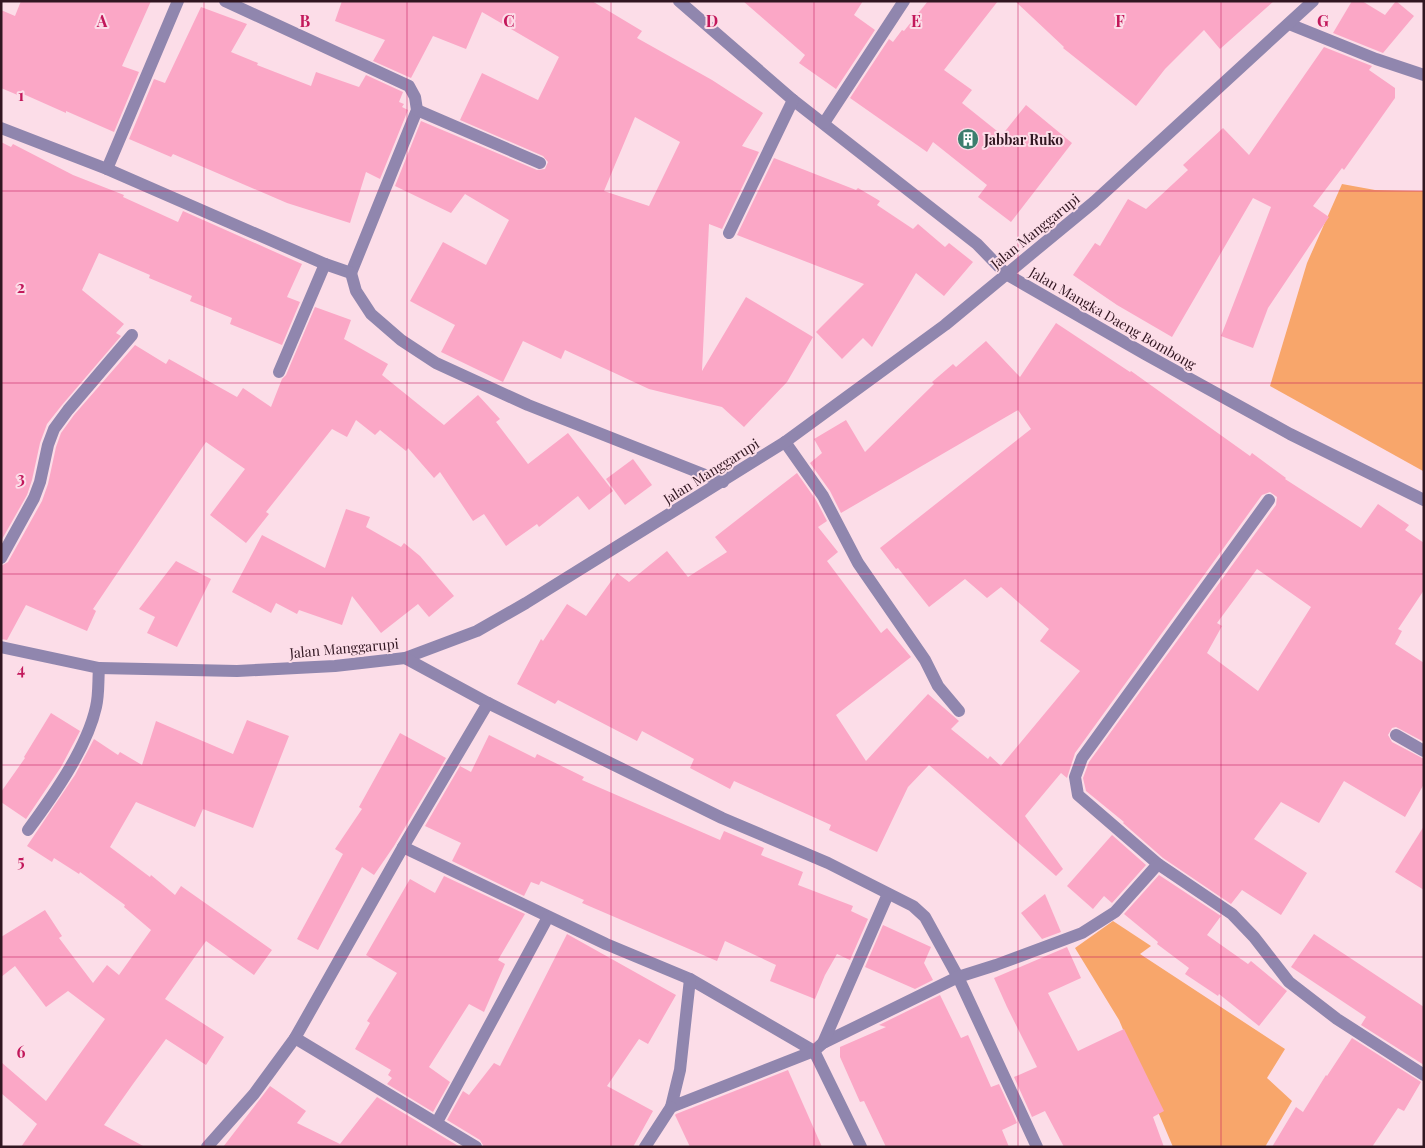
<svg xmlns="http://www.w3.org/2000/svg" width="1425" height="1148" viewBox="0 0 1425 1148" font-family="'Playfair Display',serif">
  <style>
    .green { fill: #f8a66b }
    .building { fill: #fba7c6; fill-rule: evenodd }
    .lines { fill: none; stroke-linecap: round; stroke-linejoin: round }
    .minor { stroke: #9086ae; stroke-width: 12 }
    .grid { fill: none; stroke: #c2185b; stroke-width: 1; stroke-opacity: 0.55 }
    .labels { text-anchor: middle; dominant-baseline: central; stroke-width: 4; stroke-linejoin: round; paint-order: stroke }
    .poi-label { font-size: 14px; font-weight: bold; fill: #311621; stroke: #fcdde8; text-anchor: start }
    .street-label { font-size: 14px; fill: #311621; stroke: #fcdde8 }
    .grid-label { font-size: 16px; text-anchor: middle; font-weight: bold; fill: #c2185b; stroke: #fcdde8; stroke-width: 4; stroke-linejoin: round; paint-order: stroke }
  </style>
  <rect width="100%" height="100%" fill="#fcdde8"/>
  <g class="green">
    <polygon points="1342,184 1375,190 1424,191 1423,471 1270,386 1307,263"/>
    <polygon points="1113,921 1151,946 1140,954 1285,1049 1267,1078 1292,1101 1265,1147 1173,1147 1119,1020 1075,948"/>
  </g>
  <g class="building">
    <polygon points="21,1 151,1 122,66 139,72 114,132 66,111 66,113 21,93 20,96 1,88 1,10 15,16"/>
    <path d="M342 1H592L642 31 637 38 712 80 763 113 742 146 759 152 722 229 709 224 702 371 746 297 813 337 787 382 744 427 722 407 649 389 565 350 561 359 523 341 503 382 441 352 455 325 410 301 443 242 486 265 509 220 465 194 451 213 395 186 421 121 537 170 545 169 548 162 543 156 460 120 482 73 538 100 559 57 482 12 466 49 433 36 411 78 373 61 385 40 335 21ZM635 117 680 142 649 206 604 191Z"/>
    <polygon points="743,1 863,1 854,15 875,30 836,89 799,63 805,55"/>
    <polygon points="928,1 998,1 944,70 972,90 962,103 1002,135 1026,105 1072,143 1011,222 978,197 987,185 933,142 927,152 850,98 889,39 893,42 902,30 904,31"/>
    <polygon points="1015,1 1274,1 1220,49 1204,30 1165,69 1136,106 1063,48 1064,47"/>
    <polygon points="1352,1 1362,1 1385,15 1396,1 1414,16 1383,53 1333,33"/>
    <polygon points="201,7 247,24 231,52 258,63 257,65 311,86 316,72 359,87 366,75 403,92 399,102 404,104 402,107 408,110 380,179 366,172 350,223 287,203 173,154 171,157 129,139 154,79 165,83"/>
    <polygon points="1324,47 1372,66 1369,70 1395,88 1395,98 1344,170 1342,168 1313,206 1329,217 1268,308 1253,348 1221,336 1271,207 1253,198 1172,337 1117,305 1073,275 1095,243 1100,246 1128,199 1146,209 1188,170 1183,165 1223,128 1249,155"/>
    <polygon points="1,142 11,147 13,144 73,175 124,195 123,197 178,222 183,211 302,264 287,297 300,302 282,345 230,324 232,318 190,301 192,296 149,278 150,275 99,253 82,290 124,324 116,333 121,336 62,405 47,424 40,443 32,480 27,495 1,541"/>
    <polygon points="774,158 856,190 858,188 880,201 877,205 913,229 918,224 945,247 949,243 973,262 944,296 916,273 872,347 863,338 842,359 816,332 864,284 737,235"/>
    <polygon points="315,307 351,320 344,339 388,364 382,375 444,425 478,395 500,419 496,422 528,464 568,433 613,491 589,510 578,496 539,527 537,524 506,546 484,514 473,521 440,472 434,478 408,448 406,451 380,430 375,435 356,420 347,437 332,429 266,512 269,514 246,543 210,515 245,469 206,442 93,609 96,611 87,631 26,605 7,640 1,639 1,566 8,562 42,501 48,484 56,447 61,433 74,415 135,345 166,364 169,359 237,397 243,388 271,407 282,379 286,375"/>
    <path d="M1056 323 1130 372 1131 371 1250 456 1252 453 1286 478 1285 479 1361 528 1378 504 1409 525 1405 530 1424 543V590L1398 629 1402 631 1395 644 1424 663V742L1396 727 1392 728 1388 735 1392 742 1424 759V784L1405 817 1344 781 1319 823 1281 802 1254 839 1307 873 1281 915 1242 890 1231 904 1163 858 1123 823 1124 822 1086 791 1083 778 1089 762 1276 505 1277 497 1270 492 1262 495 1075 753 1067 778 1061 773 1025 816 1063 869 1056 876 929 765 908 787 877 852 829 830 831 825 734 781 730 789 690 768 694 759 642 731 637 741 558 700 555 704 517 684 541 639 543 641 567 604 586 616 617 573 629 582 667 551 688 577 727 552 715 537 797 473 816 500 827 521 818 527 838 552 827 561 881 633 887 628 911 657 836 715 866 761 928 694 959 721 951 729 988 759 990 756 1001 766 1080 671 1040 641 1049 629 1001 587 987 598 965 579 929 607 898 568 896 569 880 548 1031 429 1018 410 841 513 830 491 810 463 822 453 814 439 846 420 865 452 934 384 932 382 953 364 956 367 986 341 1020 377ZM1257 569 1311 607 1258 691 1207 653 1222 626 1217 623Z"/>
    <polygon points="633,459 652,485 625,505 606,479"/>
    <polygon points="346,509 370,517 366,527 401,547 404,543 420,556 454,596 429,617 418,604 381,633 352,596 342,625 299,610 297,614 276,603 271,613 232,592 262,535 325,568"/>
    <polygon points="176,561 211,579 177,647 147,633 155,617 139,609"/>
    <polygon points="51,713 80,731 61,767 26,819 1,802 1,792 25,758 24,757"/>
    <polygon points="247,720 289,736 253,828 203,809 195,827 136,802 110,847 150,877 151,875 175,895 181,886 272,950 254,975 206,941 165,999 224,1037 206,1065 166,1039 133,1084 104,1125 145,1147 21,1147 37,1124 1,1093 1,1062 46,1101 105,1019 68,991 46,1007 15,966 1,977 1,937 45,910 62,936 59,938 93,983 107,965 119,975 151,930 124,907 125,905 80,872 79,874 54,858 52,862 27,846 75,775 94,739 118,755 120,752 142,765 156,721 233,754"/>
    <polygon points="400,733 446,758 394,846 374,875 362,867 318,950 297,939 343,854 335,849 362,809 359,807"/>
    <polygon points="489,735 535,758 537,754 584,777 582,780 720,840 724,831 764,848 761,855 803,872 798,885 853,906 851,911 868,919 850,960 837,954 825,975 815,999 770,981 776,965 725,941 717,961 582,903 584,900 541,881 539,885 531,882 524,896 452,861 461,843 425,826 460,766 471,772"/>
    <polygon points="1424,826 1424,890 1395,872"/>
    <polygon points="1112,835 1146,865 1112,903 1104,896 1093,909 1067,886"/>
    <polygon points="1159,875 1221,916 1207,935 1248,964 1251,961 1287,991 1259,1026 1219,994 1218,996 1185,974 1189,968 1157,944 1158,942 1124,914"/>
    <polygon points="444,876 525,914 498,960 505,964 484,1012 469,1004 429,1067 450,1082 433,1112 387,1084 392,1078 388,1075 391,1070 355,1049 370,1023 367,1021 397,973 366,955 410,879 435,893"/>
    <polygon points="1045,894 1061,932 1042,939 1021,913"/>
    <polygon points="883,925 931,947 924,963 933,980 915,989 865,967"/>
    <polygon points="567,934 676,995 648,1044 639,1039 607,1086 653,1111 633,1147 484,1147 480,1140 447,1120 463,1091 469,1095 494,1063 500,1066"/>
    <polygon points="1314,934 1424,1007 1424,1065 1361,1025 1366,1017 1291,967"/>
    <polygon points="1067,947 1081,978 1048,993 1078,1051 1124,1029 1164,1111 1153,1117 1164,1147 1064,1147 1045,1111 1032,1117 1014,1077 1037,1067 1007,1007 994,978"/>
    <polygon points="940,995 961,1038 968,1035 991,1087 999,1084 1017,1123 1002,1130 1009,1147 886,1147 864,1101 860,1102 840,1057 840,1047 886,1027 879,1025"/>
    <polygon points="1352,1038 1421,1082 1404,1111 1398,1108 1372,1147 1272,1147 1296,1107 1303,1112 1326,1075 1327,1076"/>
    <polygon points="788,1070 822,1147 690,1147 675,1115 676,1114"/>
    <polygon points="270,1086 306,1111 297,1123 340,1144 377,1097 460,1147 223,1147"/>
  </g>
  <g class="lines">
    <g class="minor">
      <polyline points="225,1 409,86 415,97 417,110 351,273"/>
      <polyline points="679,1 793,100 977,244 1006,274 1145,354 1290,434 1424,500"/>
      <polyline points="1289,24 1376,59 1424,75"/>
      <polyline points="417,110 540,163"/>
      <polyline points="824,123 904,1"/>
      <polyline points="1,128 107,169 325,264 351,273 356,291 371,314 401,340 436,363 528,405 723,482"/>
      <polyline points="107,169 178,1"/>
      <polyline points="729,233 793,100"/>
      <polyline points="279,372 325,264"/>
      <polyline points="785,442 823,496 858,563 925,660 938,686 959,711"/>
      <polyline points="1269,500 1082,758 1075,777 1078,795 1158,864 1232,914 1254,937 1289,982 1337,1019 1424,1075"/>
      <polyline points="1,558 34,498 40,482 48,445 54,429 68,410 132,335"/>
      <polyline points="1,647 99,668 237,671 335,666 405,658 477,631 526,603 785,442 945,325 1094,202 1313,1"/>
      <polyline points="405,658 488,703 722,818 828,863 913,906 925,917 958,977 1037,1147"/>
      <polyline points="1396,735 1424,751"/>
      <path d="M28 830C53 796 87 748 96 707 99 695 98 681 99 668"/>
      <polyline points="403,847 606,944 690,979 814,1051 823,1043 958,977 996,965 1082,933 1115,912 1158,864"/>
      <polyline points="690,979 680,1070 671,1107 814,1051 861,1147"/>
      <polyline points="823,1043 888,894"/>
      <polyline points="437,1122 548,917"/>
      <polyline points="207,1147 254,1094 295,1038"/>
      <polyline points="476,1147 295,1038 403,847 488,703"/>
      <polyline points="645,1147 671,1107"/>
    </g>
  </g>
  <path class="grid" d="M204 1V1147M407 1V1147M611 1V1147M814 1V1147M1018 1V1147M1221 1V1147M1 191H1424M1 383H1424M1 574H1424M1 765H1424M1 957H1424"/>
  <defs>
    <g id="building-disc" transform="scale(1.125)"><circle r="9.5" fill="#3c7e6e" stroke="#fcdde8"/><path d="M-4-6H4V6H1V3H-1V6H-4ZM-2.5-4.3h1.7v1.8h-1.7ZM.8-4.3h1.7v1.8H.8ZM-2.5-1h1.7V.8h-1.7ZM.8-1h1.7V.8H.8Z" fill="#fff"/></g>
  </defs>
  <g fill-rule="evenodd">
    <use href="#building-disc" x="968" y="139"/>
  </g>
  <g class="labels">
    <g class="poi-label">
      <text x="984" y="139">Jabbar Ruko</text>
    </g>
    <g class="street-label">
      <text transform="translate(1035 231) rotate(-39)">Jalan Manggarupi</text>
      <text transform="translate(1113 318) rotate(30)">Jalan Mangka Daeng Bombong</text>
      <text transform="translate(711 471) rotate(-32)">Jalan Manggarupi</text>
      <text transform="translate(344 648) rotate(-5)">Jalan Manggarupi</text>
    </g>
  </g>
  <g class="grid-label">
    <text x="102" y="27">A</text>
    <text x="305" y="27">B</text>
    <text x="509" y="27">C</text>
    <text x="712" y="27">D</text>
    <text x="916" y="27">E</text>
    <text x="1120" y="27">F</text>
    <text x="1323" y="27">G</text>
    <text x="21" y="101">1</text>
    <text x="21" y="293">2</text>
    <text x="21" y="484">3</text>
    <text x="21" y="675">4</text>
    <text x="21" y="867">5</text>
    <text x="21" y="1058">6</text>
  </g>
  <rect width="1425" height="1148" fill="none" stroke="#311621" stroke-width="5"/>
</svg>
